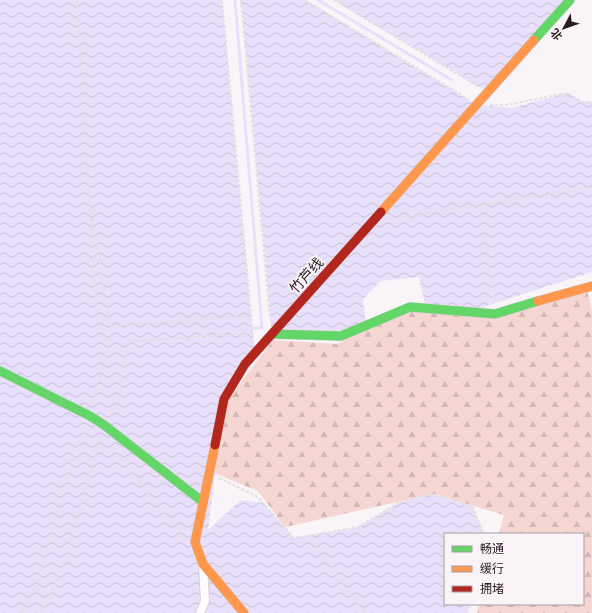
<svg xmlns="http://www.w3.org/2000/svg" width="592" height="613" viewBox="0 0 592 613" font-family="'Exo 2','Noto Sans SC',sans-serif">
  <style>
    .forest { fill: url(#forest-firs) }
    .water { fill: url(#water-waves) }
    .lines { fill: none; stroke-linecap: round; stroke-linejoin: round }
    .stream { stroke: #e8e0fb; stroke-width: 3 }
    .street-casing { stroke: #d8cfd4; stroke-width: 10 }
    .fast-casing { stroke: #d8cfd4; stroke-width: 10 }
    .slow-casing { stroke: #d8cfd4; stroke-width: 10 }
    .jam-casing { stroke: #d8cfd4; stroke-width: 10 }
    .path { stroke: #e2e0e1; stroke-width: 2; stroke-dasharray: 3 2; stroke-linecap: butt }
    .street { stroke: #fefdfe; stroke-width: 8 }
    .fast { stroke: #63d668; stroke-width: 9 }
    .slow { stroke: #ff974d; stroke-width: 9 }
    .jam { stroke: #b3261e; stroke-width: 9 }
    .labels { text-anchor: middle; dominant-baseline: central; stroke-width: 4; stroke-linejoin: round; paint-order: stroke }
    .street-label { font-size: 14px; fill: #271b22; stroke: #faf3f7 }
  </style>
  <defs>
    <pattern id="forest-firs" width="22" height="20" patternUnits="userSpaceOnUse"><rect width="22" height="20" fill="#f5d6d2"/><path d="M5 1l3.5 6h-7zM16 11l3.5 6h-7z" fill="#d2b7b4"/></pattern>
    <pattern id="water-waves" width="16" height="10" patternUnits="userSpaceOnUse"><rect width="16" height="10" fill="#e8e0fb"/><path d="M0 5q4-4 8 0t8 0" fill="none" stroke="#c7c0d7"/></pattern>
  </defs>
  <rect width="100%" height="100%" fill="#f9f4f7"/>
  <polygon class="forest" points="587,290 592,311 592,613 477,613 479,604 583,604 583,534 499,534 504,515 433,494 285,527 258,491 212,472 229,398 273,340 337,344 410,307 498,317"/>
  <g class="water">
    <polygon points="0,0 222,0 251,316 255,352 224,399 208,530 241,500 263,503 294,538 358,527 400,502 433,494 472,506 484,534 445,534 445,604 470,604 466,613 0,613"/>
    <polygon points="241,0 305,0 477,105 511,108 567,93 583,102 592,102 592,272 465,313 426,309 419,277 381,281 363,299 366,326 341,336 272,334"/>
    <polygon points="334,0 570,0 488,92"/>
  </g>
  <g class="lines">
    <g class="stream">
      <polyline points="235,0 262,328 248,328"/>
      <polyline points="318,0 452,80"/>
    </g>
    <g class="street-casing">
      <polyline id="street" points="200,613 205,601 203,565"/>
    </g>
    <g class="fast-casing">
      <g id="fast">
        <polyline points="534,40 570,0"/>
        <polyline points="272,334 341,336 410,307 495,314 538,301"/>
        <polyline points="0,371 90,416 104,425 203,502"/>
      </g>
    </g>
    <g class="slow-casing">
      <g id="slow">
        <polyline points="381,212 534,40"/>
        <polyline points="538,301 592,286"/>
        <polyline points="215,445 195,542 203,564 244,613"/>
      </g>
    </g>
    <g class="jam-casing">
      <polyline id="jam" points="215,445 224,399 245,364 381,212"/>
    </g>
    <g class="path">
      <polyline points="77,0 97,321 109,340 93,405"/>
      <polyline points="222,0 253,337"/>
      <polyline points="241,0 270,319"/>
      <polyline points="305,0 468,99"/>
      <polyline points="334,0 479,87"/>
      <polyline points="490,105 506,105 567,93 583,102 592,102"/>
      <polyline points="90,203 110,326 250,316"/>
      <polyline points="481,205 494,303"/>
      <polyline points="390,219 592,187"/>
      <polyline points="110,415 119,401 126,353 137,341 252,333"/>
      <polyline points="114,448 185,540"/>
      <polyline points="219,478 258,497 294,538 308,536 365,613"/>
      <polyline points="308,536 358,527 400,502 433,494 472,506 484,534"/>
      <polyline points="22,613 38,581 51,537 66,476 86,426"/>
      <polyline points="41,613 62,570 101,436"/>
      <polyline points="467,613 471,604"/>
    </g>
    <use href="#street" class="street"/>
    <use href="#fast" class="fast"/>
    <use href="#slow" class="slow"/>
    <use href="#jam" class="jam"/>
  </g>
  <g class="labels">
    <g class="street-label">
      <text transform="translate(306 275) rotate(-48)">竹芦线</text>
    </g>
  </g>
  <rect x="444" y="533" width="140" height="72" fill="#faf3f7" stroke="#a69da2"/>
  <rect x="452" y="546" width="20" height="6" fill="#63d668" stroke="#a69da2"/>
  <text x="480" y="553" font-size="12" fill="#271b22">畅通</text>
  <rect x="452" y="566" width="20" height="6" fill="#ff974d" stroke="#a69da2"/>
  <text x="480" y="573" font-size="12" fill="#271b22">缓行</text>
  <rect x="452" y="586" width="20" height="6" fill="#b3261e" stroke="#a69da2"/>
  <text x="480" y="593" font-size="12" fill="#271b22">拥堵</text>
  <g transform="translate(564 28) rotate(229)" stroke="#faf3f7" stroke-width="3" paint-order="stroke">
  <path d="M0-3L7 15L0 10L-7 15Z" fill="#271b22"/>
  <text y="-6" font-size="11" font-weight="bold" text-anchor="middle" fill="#271b22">北</text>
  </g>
</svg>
